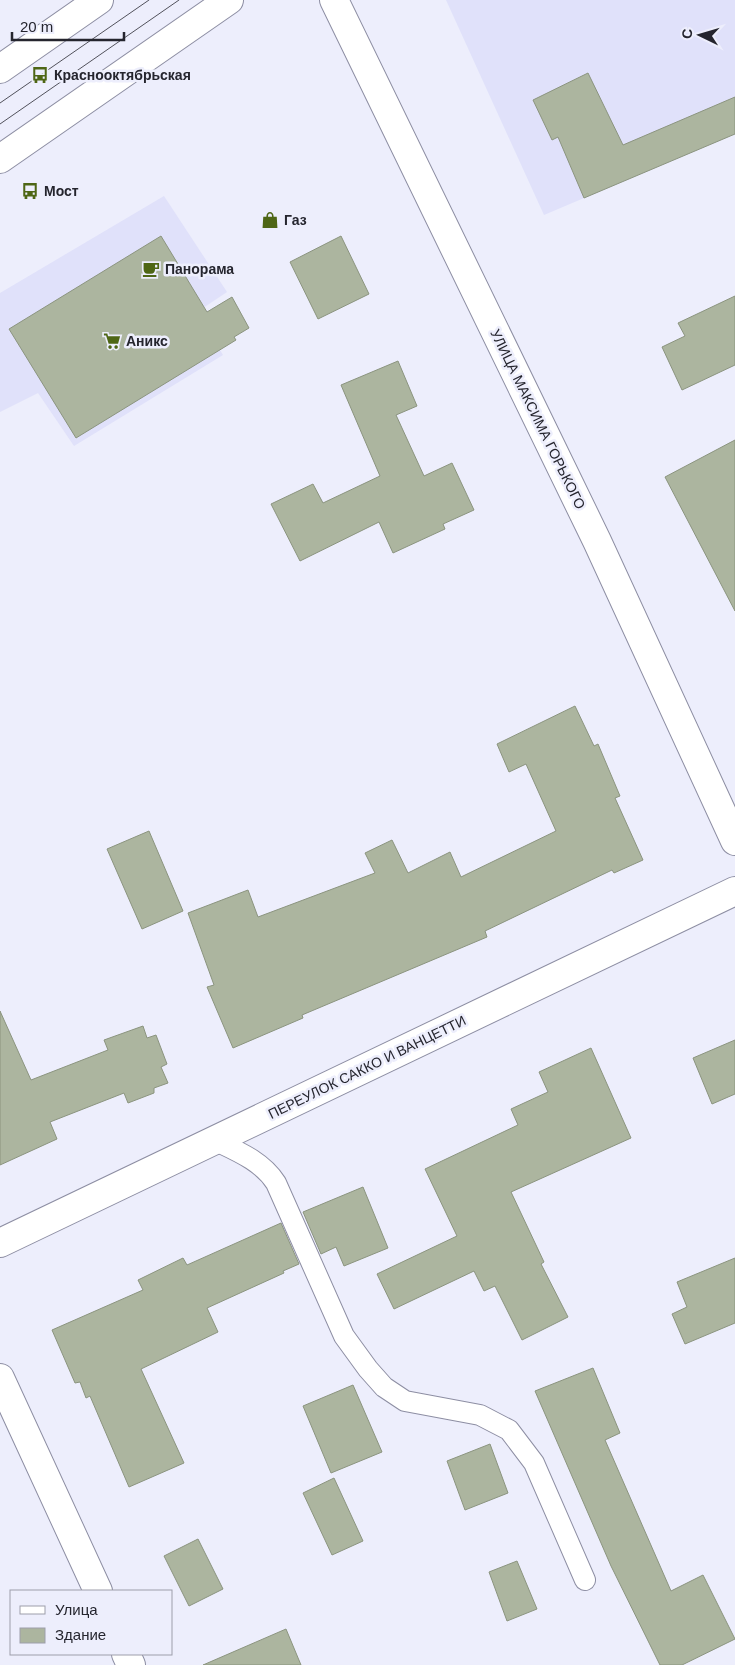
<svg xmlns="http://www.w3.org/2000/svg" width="735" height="1665" viewBox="0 0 735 1665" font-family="Helvetica,sans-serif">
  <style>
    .built { fill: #e0e1fa }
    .building { fill: #acb59f; stroke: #8b947f }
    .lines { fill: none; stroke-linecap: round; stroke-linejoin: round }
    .lane-casing { stroke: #8d8ea3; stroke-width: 22 }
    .street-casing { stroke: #8d8ea3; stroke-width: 30 }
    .secondary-casing { stroke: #8d8ea3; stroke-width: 30 }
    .primary-casing { stroke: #8d8ea3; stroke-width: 30 }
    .lane { stroke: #fff; stroke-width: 20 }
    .street { stroke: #fff; stroke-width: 28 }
    .secondary { stroke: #fff; stroke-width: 28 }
    .primary { stroke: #fff; stroke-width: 28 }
    .tram { stroke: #51515b; stroke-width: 1 }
    .labels { text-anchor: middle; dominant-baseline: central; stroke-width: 5; stroke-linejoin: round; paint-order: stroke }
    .poi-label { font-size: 14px; font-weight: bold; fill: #25252e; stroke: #edeefc; text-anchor: start }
    .street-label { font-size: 14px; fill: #25252e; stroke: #edeefc }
  </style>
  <rect width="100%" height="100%" fill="#edeefc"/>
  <g class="built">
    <polygon points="446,0 735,0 735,134 544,215"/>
    <polygon points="164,196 227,292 197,312 223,355 74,446 38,393 0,412 0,293"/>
  </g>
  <g class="building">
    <polygon points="588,73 623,145 735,97 735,134 584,198 558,137 552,140 533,100"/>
    <polygon points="161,236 207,312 232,297 249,328 234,337 236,340 76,438 9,329"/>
    <polygon points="341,236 369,294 318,319 290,262"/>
    <polygon points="735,296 735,365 682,390 662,347 685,336 678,323"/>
    <polygon points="398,361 417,406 396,415 424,476 452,463 474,510 443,524 445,529 393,553 379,522 300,561 271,504 313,484 323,503 380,476 341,385"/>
    <polygon points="735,440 735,611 665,477"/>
    <polygon points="575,706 594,746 598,744 620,796 615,798 643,860 614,873 612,870 485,931 487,937 302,1015 303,1018 233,1048 207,987 214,985 188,913 248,890 258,917 375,873 365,853 392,840 408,873 450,852 461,877 556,831 526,764 509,772 497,744"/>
    <polygon points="149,831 183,911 142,929 107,849"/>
    <polygon points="0,1011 31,1080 108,1050 104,1040 143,1026 147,1038 156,1035 167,1064 161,1067 168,1083 154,1088 154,1093 128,1103 124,1093 50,1122 57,1139 0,1165"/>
    <polygon points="735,1040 735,1094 712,1104 693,1058"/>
    <polygon points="591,1048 631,1138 511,1192 544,1262 541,1264 568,1317 522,1340 495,1286 484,1291 474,1271 394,1309 377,1274 457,1236 425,1169 518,1125 511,1109 548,1092 539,1072"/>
    <polygon points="363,1187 388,1248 344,1266 336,1247 321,1254 303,1212"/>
    <polygon points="281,1223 299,1264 283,1271 284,1273 207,1308 218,1332 141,1369 184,1463 129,1487 90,1396 86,1398 80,1382 75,1383 52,1330 143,1290 138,1280 183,1258 187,1265"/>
    <polygon points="735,1258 735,1323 685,1344 672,1314 687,1307 677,1282"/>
    <polygon points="593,1368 620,1433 605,1440 671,1591 703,1575 735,1639 682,1665 660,1665 611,1566 535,1391"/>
    <polygon points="353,1385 382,1452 331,1473 303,1406"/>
    <polygon points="490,1444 508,1493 465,1510 447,1461"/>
    <polygon points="334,1478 363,1541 332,1555 303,1493"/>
    <polygon points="198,1539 223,1589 189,1606 164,1556"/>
    <polygon points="517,1561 537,1609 507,1621 489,1572"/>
    <polygon points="286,1629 301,1665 203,1665"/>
  </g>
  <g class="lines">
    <g class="lane-casing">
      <path id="lane" d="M214 1140C237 1151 262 1161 276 1183L344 1336 368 1369 384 1387 405 1401 480 1415 509 1430 534 1463 585 1580"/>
    </g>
    <g class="street-casing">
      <g id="street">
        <polyline points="0,1243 735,891"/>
        <polyline points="0,1378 98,1591"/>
        <polyline points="126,1654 131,1665"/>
      </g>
    </g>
    <g class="secondary-casing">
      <polyline id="secondary" points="334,0 597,541 735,841"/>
    </g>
    <g class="primary-casing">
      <g id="primary">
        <polyline points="0,69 99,0"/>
        <polyline points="0,159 229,0"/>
      </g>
    </g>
    <use href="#lane" class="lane"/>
    <use href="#street" class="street"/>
    <use href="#secondary" class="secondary"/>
    <use href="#primary" class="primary"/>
    <g class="tram">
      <polyline points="0,103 149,0"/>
      <polyline points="0,124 179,0"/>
    </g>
  </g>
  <defs>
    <g id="bus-bare" transform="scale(1.35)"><path d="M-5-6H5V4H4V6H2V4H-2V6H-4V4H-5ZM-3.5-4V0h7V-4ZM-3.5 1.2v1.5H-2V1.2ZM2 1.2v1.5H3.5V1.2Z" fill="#4e6615" stroke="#edeefc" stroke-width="2.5" paint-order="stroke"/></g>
    <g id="shop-bare" transform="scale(1.35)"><path d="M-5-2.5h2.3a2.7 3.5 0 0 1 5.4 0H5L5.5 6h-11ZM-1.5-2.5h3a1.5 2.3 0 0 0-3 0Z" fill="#4e6615" stroke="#edeefc" stroke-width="2.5" paint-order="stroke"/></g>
    <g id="cafe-bare" transform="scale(1.35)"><path d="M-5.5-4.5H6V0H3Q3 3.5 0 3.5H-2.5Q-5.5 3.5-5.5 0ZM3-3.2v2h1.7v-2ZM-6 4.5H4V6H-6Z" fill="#4e6615" stroke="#edeefc" stroke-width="2.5" paint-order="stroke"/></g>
    <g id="supermarket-bare" transform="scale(1.35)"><path d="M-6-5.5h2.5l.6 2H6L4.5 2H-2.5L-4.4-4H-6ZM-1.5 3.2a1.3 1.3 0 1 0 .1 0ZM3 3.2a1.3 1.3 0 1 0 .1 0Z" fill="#4e6615" stroke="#edeefc" stroke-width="2.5" paint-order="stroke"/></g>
  </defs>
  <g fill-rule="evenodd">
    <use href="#bus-bare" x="40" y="75"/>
    <use href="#bus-bare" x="30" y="191"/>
    <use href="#shop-bare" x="270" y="220"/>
    <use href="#cafe-bare" x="151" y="269"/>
    <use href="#supermarket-bare" x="112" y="341"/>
  </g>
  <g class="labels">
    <g class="poi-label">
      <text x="54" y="75">Краснооктябрьская</text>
      <text x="44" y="191">Мост</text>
      <text x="284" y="220">Газ</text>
      <text x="165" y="269">Панорама</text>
      <text x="126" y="341">Аникс</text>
    </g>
    <g class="street-label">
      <text transform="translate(538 419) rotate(64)">УЛИЦА МАКСИМА ГОРЬКОГО</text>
      <text transform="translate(367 1067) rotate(-26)">ПЕРЕУЛОК САККО И ВАНЦЕТТИ</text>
    </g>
  </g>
  <rect x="10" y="1590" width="162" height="65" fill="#edeefc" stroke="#9d9eaa"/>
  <rect x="20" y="1606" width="25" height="8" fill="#ffffff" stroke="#9d9eaa"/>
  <text x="55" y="1615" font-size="15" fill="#25252e">Улица</text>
  <rect x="20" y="1628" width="25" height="15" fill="#acb59f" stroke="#9d9eaa"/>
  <text x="55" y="1640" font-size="15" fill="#25252e">Здание</text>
  <g transform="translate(700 35) rotate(275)" stroke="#edeefc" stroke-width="4" paint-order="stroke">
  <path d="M0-4L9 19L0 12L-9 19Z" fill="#25252e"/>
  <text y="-8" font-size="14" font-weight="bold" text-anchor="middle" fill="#25252e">С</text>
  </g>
  <path d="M12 32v8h112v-8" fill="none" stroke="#25252e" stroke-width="2.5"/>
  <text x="20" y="32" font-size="15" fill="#25252e" stroke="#edeefc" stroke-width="4" paint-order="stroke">20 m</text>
</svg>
